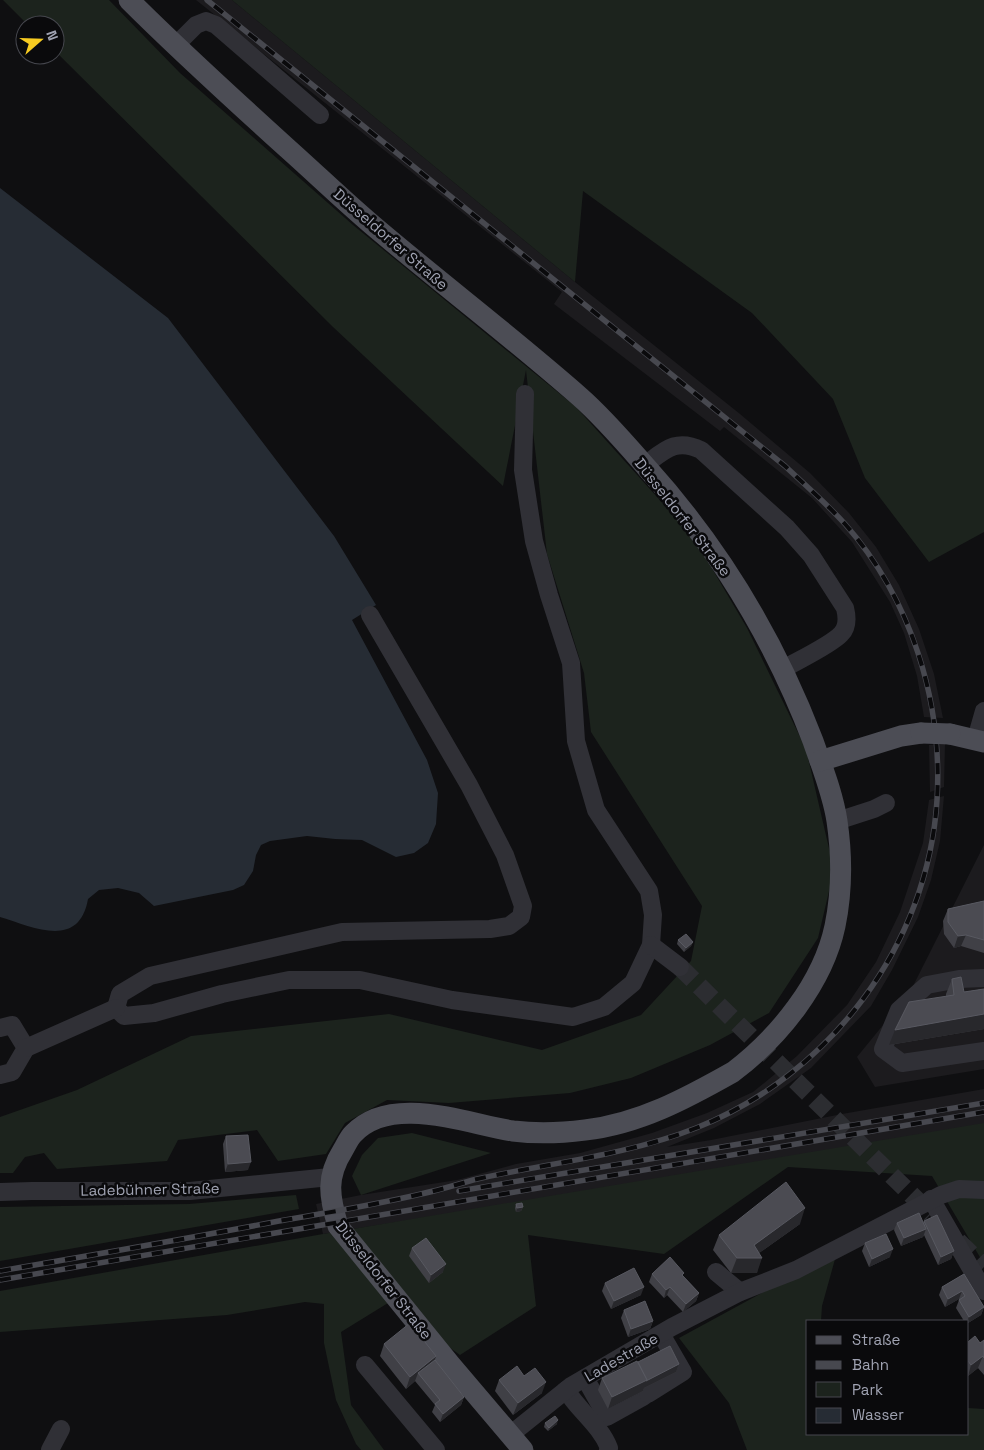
<svg xmlns="http://www.w3.org/2000/svg" width="984" height="1450" viewBox="0 0 984 1450" font-family="'Space Grotesk',sans-serif">
  <style>
    .built { fill: #1c1b1e }
    .green { fill: #1c231d }
    .water { fill: #262c34 }
    .lines { fill: none; stroke-linecap: round; stroke-linejoin: round }
    .minor-tunnel { stroke: #2c2d31; stroke-width: 18; stroke-dasharray: 18 9; stroke-linecap: butt }
    .minor { stroke: #303036; stroke-width: 18 }
    .major { stroke: #4c4d55; stroke-width: 21 }
    .rail-casing { stroke: #47484f; stroke-width: 5.5 }
    .rail { stroke: #0a0a0c; stroke-width: 4; stroke-dasharray: 11; stroke-linecap: butt }
    .major-bridge { stroke: #4c4d55; stroke-width: 21 }
    .wall { fill: #404046 }
    .shaded-wall { fill: #28282c }
    .building { fill: #4b4b52; stroke: #585961 }
    .labels { text-anchor: middle; dominant-baseline: central; stroke-width: 5; stroke-linejoin: round; paint-order: stroke }
    .street-label { font-size: 15px; fill: #a0a3b2; stroke: #0a0a0c }
  </style>
  <rect width="100%" height="100%" fill="#0f0f11"/>
  <g class="built">
    <polygon points="196,0 232,0 575,282 740,414 810,473 849,513 876,547 899,585 919,629 934,674 943,718 924,717 917,676 904,633 890,602 852,542 812,498 724,427 720,431 554,304 562,292"/>
    <polygon points="945,744 944,787 930,792 929,745"/>
    <polygon points="944,796 940,841 931,880 918,917 892,970 871,1006 811,1068 760,1104 714,1128 667,1147 711,1140 842,1114 984,1089 984,1127 323,1234 316,1204 361,1195 457,1180 516,1164 580,1153 652,1133 707,1113 753,1092 797,1056 847,1005 876,962 900,912 923,843 929,800"/>
    <polygon points="984,845 984,1069 875,1087 857,1057 910,992"/>
  </g>
  <g class="green">
    <polygon points="3,0 109,0 180,73 353,225 576,407 694,538 747,628 806,749 834,870 818,938 769,1013 710,1045 631,1078 570,1093 449,1103 387,1100 345,1123 326,1154 278,1161 257,1130 178,1140 167,1161 57,1169 44,1153 25,1157 13,1173 0,1173 0,1117 77,1090 191,1036 389,1014 542,1050 641,1015 691,961 702,906 591,732 584,673 547,554 526,370 503,486 333,327 55,51 55,25 28,25"/>
    <polygon points="232,0 984,0 984,532 929,562 865,478 833,399 752,313 583,191 575,282"/>
    <polygon points="984,1123 984,1264 932,1176 788,1167 664,1254 528,1235 536,1306 460,1355 388,1303 341,1332 351,1405 384,1450 361,1450 356,1444 336,1400 324,1343 324,1304 305,1302 227,1315 0,1332 0,1291 323,1234"/>
    <polygon points="412,1133 491,1153 361,1195 352,1176 362,1155 378,1138"/>
    <polygon points="296,1195 299,1209 0,1261 0,1207 189,1204"/>
    <polygon points="837,1252 822,1306 821,1321 808,1321 808,1434 968,1434 968,1408 984,1409 984,1450 747,1450 729,1403 679,1338"/>
  </g>
  <path class="water" d="M0 188 168 318 334 536 376 605 352 620 427 760 438 793 436 824 428 843 414 853 396 857 362 840 335 839 307 836 270 841 261 845 256 855 253 871 244 885 233 890 154 906 139 893 118 888 99 890 88 899C79 950 33 927 0 917Z"/>
  <g class="lines">
    <g class="minor-tunnel">
      <polyline points="680,967 931,1214"/>
      <polyline points="958,1241 984,1267"/>
    </g>
    <g class="minor">
      <polyline points="175,46 196,25 206,21 216,25 320,115"/>
      <path d="M645 465C665 450 676 438 701 450L787 528 811 555 845 608C847 616 848 627 841 634 831 645 797 661 783 669"/>
      <polyline points="370,615 469,785 505,855 523,906 521,917 509,926 490,929 342,932 150,976 120,994 116,1008 124,1016 154,1013 222,994 289,980 360,980 452,1000 573,1017 604,1007 633,983 651,945 653,915 649,891 596,810 576,741 571,663 549,595 534,541 523,470 525,394"/>
      <polyline points="976,739 984,711"/>
      <polyline points="837,821 874,809 886,803"/>
      <polyline points="651,945 680,967"/>
      <polyline points="984,978 959,979 927,985 899,1010 883,1049 902,1063 984,1051"/>
      <polyline points="0,1028 12,1025 26,1048 12,1072 0,1075"/>
      <polyline points="26,1048 116,1008"/>
      <polyline points="0,1192 32,1191 190,1191 330,1177"/>
      <polyline points="931,1199 984,1291"/>
      <polyline points="716,1272 740,1292"/>
      <polyline points="365,1365 436,1450"/>
      <polyline points="585,1378 607,1417 643,1397"/>
      <path d="M566 1390C578 1410 601 1426 609 1448L608 1450"/>
      <polyline points="648,1394 683,1372 661,1334"/>
      <polyline points="510,1435 571,1386 672,1327 740,1292 796,1270 941,1195 959,1189 984,1190"/>
      <polyline points="50,1450 61,1429"/>
    </g>
    <g class="major">
      <path d="M129 0C180 51 234 100 287 148 315 173 342 199 370 223 439 282 512 337 580 397 604 418 626 444 647 468 719 548 775 641 813 741 822 767 833 794 837 821 842 855 842 892 835 926 823 983 779 1037 733 1072 687 1098 639 1124 585 1130 562 1133 537 1134 513 1131 467 1124 391 1093 353 1134 349 1138 346 1145 343 1150 326 1177 329 1196 338 1226L450 1364 523 1450"/>
      <polyline points="950,734 984,742"/>
      <polyline points="820,761 901,736 921,733"/>
    </g>
    <g class="rail-casing">
      <g id="rail">
        <polyline points="459,1191 984,1103"/>
        <path d="M0 1271C93 1255 186 1239 279 1221 326 1213 374 1205 421 1194 439 1190 456 1185 473 1180 547 1163 625 1156 696 1128 830 1075 928 945 937 800 943 701 911 599 845 524 826 503 805 485 785 466L207 0"/>
        <polyline points="0,1280 984,1112"/>
      </g>
    </g>
    <use href="#rail" class="rail"/>
    <polyline class="major-bridge" points="921,733 950,734"/>
  </g>
  <g class="wall">
    <polygon points="984,901 984,953 961,946 954,948 944,934 943,921 948,909"/>
    <polygon points="678,940 693,942 691,946 684,952 677,944"/>
    <polygon points="952,979 964,992 984,989 984,1029 889,1045 946,996 946,994"/>
    <polygon points="226,1136 248,1170 225,1172 223,1144"/>
    <polygon points="516,1204 523,1207 521,1211 516,1212 515,1208"/>
    <polygon points="924,1221 954,1251 951,1259 938,1265 924,1235 923,1237 901,1246 894,1230 897,1223 923,1223"/>
    <polygon points="800,1224 759,1253 757,1273 731,1273 713,1250 719,1235"/>
    <polygon points="865,1243 890,1257 869,1267 862,1251"/>
    <polygon points="412,1248 443,1272 429,1283 409,1256"/>
    <polygon points="652,1274 683,1276 699,1293 696,1301 683,1312 667,1295 664,1298 649,1282"/>
    <polygon points="964,1274 984,1307 981,1315 968,1323 968,1321 964,1321 956,1308 959,1300 959,1299 945,1307 939,1295 942,1287"/>
    <polygon points="605,1283 641,1295 611,1309 602,1291"/>
    <polygon points="624,1310 653,1321 650,1329 628,1337 621,1318"/>
    <polygon points="984,1340 984,1375 978,1368 968,1376 968,1342 980,1343"/>
    <polygon points="384,1344 436,1356 435,1360 464,1397 461,1405 440,1422 432,1412 435,1405 415,1381 406,1389 380,1356"/>
    <polygon points="638,1362 679,1364 676,1372 644,1388 643,1391 608,1409 598,1390 602,1378"/>
    <polygon points="524,1376 542,1393 513,1415 495,1391 499,1380"/>
    <polygon points="545,1423 557,1424 548,1431 544,1427"/>
  </g>
  <g class="shaded-wall">
    <polygon points="966,935 961,946 954,948 958,936"/>
    <polygon points="693,942 691,946 684,952 686,948"/>
    <polygon points="984,1014 984,1029 889,1045 895,1030"/>
    <polygon points="251,1162 248,1170 225,1172 228,1164"/>
    <polygon points="523,1207 521,1211 516,1212 517,1208"/>
    <polygon points="805,1208 800,1224 752,1258 762,1258 757,1273 731,1273 737,1258"/>
    <polygon points="926,1229 923,1237 901,1246 904,1238"/>
    <polygon points="893,1249 890,1257 869,1267 872,1259"/>
    <polygon points="954,1251 951,1259 938,1265 941,1257"/>
    <polygon points="446,1264 443,1272 429,1283 431,1275"/>
    <polygon points="644,1287 641,1295 611,1309 614,1301"/>
    <polygon points="670,1287 667,1295 664,1298 666,1290"/>
    <polygon points="962,1291 959,1299 945,1307 948,1299"/>
    <polygon points="699,1293 696,1301 683,1312 686,1304"/>
    <polygon points="984,1307 981,1315 968,1323 968,1321 967,1321 969,1317"/>
    <polygon points="653,1321 650,1329 628,1337 631,1329"/>
    <polygon points="436,1356 432,1368 418,1373 415,1381 406,1389 410,1377"/>
    <polygon points="983,1356 978,1368 968,1376 971,1365"/>
    <polygon points="679,1364 676,1372 644,1388 643,1391 608,1409 612,1397"/>
    <polygon points="546,1382 542,1393 513,1415 518,1403"/>
    <polygon points="464,1397 461,1405 440,1422 443,1414"/>
    <polygon points="558,1420 557,1424 548,1431 549,1428"/>
  </g>
  <g class="building">
    <polygon points="984,901 984,940 966,935 958,936 948,922 948,909"/>
    <polygon points="686,934 693,942 686,948 678,940"/>
    <polygon points="961,977 964,992 984,989 984,1014 895,1030 909,1002 954,995 952,979"/>
    <polygon points="248,1135 251,1162 228,1164 226,1136"/>
    <polygon points="786,1182 805,1208 754,1245 762,1258 737,1258 719,1235"/>
    <polygon points="522,1203 523,1207 517,1208 516,1204"/>
    <polygon points="919,1213 926,1229 904,1238 897,1223"/>
    <polygon points="937,1215 954,1251 941,1257 924,1221"/>
    <polygon points="886,1234 893,1249 872,1259 865,1243"/>
    <polygon points="426,1238 446,1264 431,1275 412,1248"/>
    <polygon points="670,1257 684,1273 682,1275 699,1293 686,1304 670,1287 666,1290 652,1274"/>
    <polygon points="634,1268 644,1287 614,1301 605,1283"/>
    <polygon points="964,1274 984,1307 969,1317 959,1300 965,1296 962,1291 948,1299 942,1287"/>
    <polygon points="645,1301 653,1321 631,1329 624,1310"/>
    <polygon points="410,1323 436,1356 410,1377 384,1344"/>
    <polygon points="975,1336 980,1343 984,1340 984,1358 983,1356 971,1365 968,1361 968,1342"/>
    <polygon points="670,1346 679,1364 646,1381 647,1380 638,1362"/>
    <polygon points="435,1360 464,1397 443,1414 435,1404 440,1400 418,1373"/>
    <polygon points="637,1361 647,1380 612,1397 602,1378"/>
    <polygon points="517,1366 524,1376 535,1368 546,1382 518,1403 499,1380"/>
    <polygon points="555,1416 558,1420 549,1428 545,1423"/>
  </g>
  <g class="labels">
    <g class="street-label">
      <text transform="translate(391 239) rotate(41)">Düsseldorfer Straße</text>
      <text transform="translate(683 517) rotate(52)">Düsseldorfer Straße</text>
      <text transform="translate(150 1189) rotate(-1)">Ladebühner Straße</text>
      <text transform="translate(384 1280) rotate(52)">Düsseldorfer Straße</text>
      <text transform="translate(621 1357) rotate(-30)">Ladestraße</text>
    </g>
  </g>
  <rect x="806" y="1320" width="162" height="115" fill="#0a0a0c" stroke="#46474e"/>
  <rect x="816" y="1336" width="25" height="8" fill="#4c4d55" stroke="#46474e"/>
  <text x="852" y="1345" font-size="15" fill="#a0a3b2">Straße</text>
  <rect x="816" y="1361" width="25" height="8" fill="#47484f" stroke="#46474e"/>
  <text x="852" y="1370" font-size="15" fill="#a0a3b2">Bahn</text>
  <rect x="816" y="1382" width="25" height="15" fill="#1c231d" stroke="#46474e"/>
  <text x="852" y="1395" font-size="15" fill="#a0a3b2">Park</text>
  <rect x="816" y="1408" width="25" height="15" fill="#262c34" stroke="#46474e"/>
  <text x="852" y="1420" font-size="15" fill="#a0a3b2">Wasser</text>
  <g transform="translate(40 40) rotate(70)"><circle r="24" fill="#0a0a0c" stroke="#46474e"/>
  <path d="M0-4L9 19L0 12L-9 19Z" fill="#f7cb21"/>
  <text y="-8" font-size="14" font-weight="bold" text-anchor="middle" fill="#a0a3b2">N</text>
  </g>
</svg>
